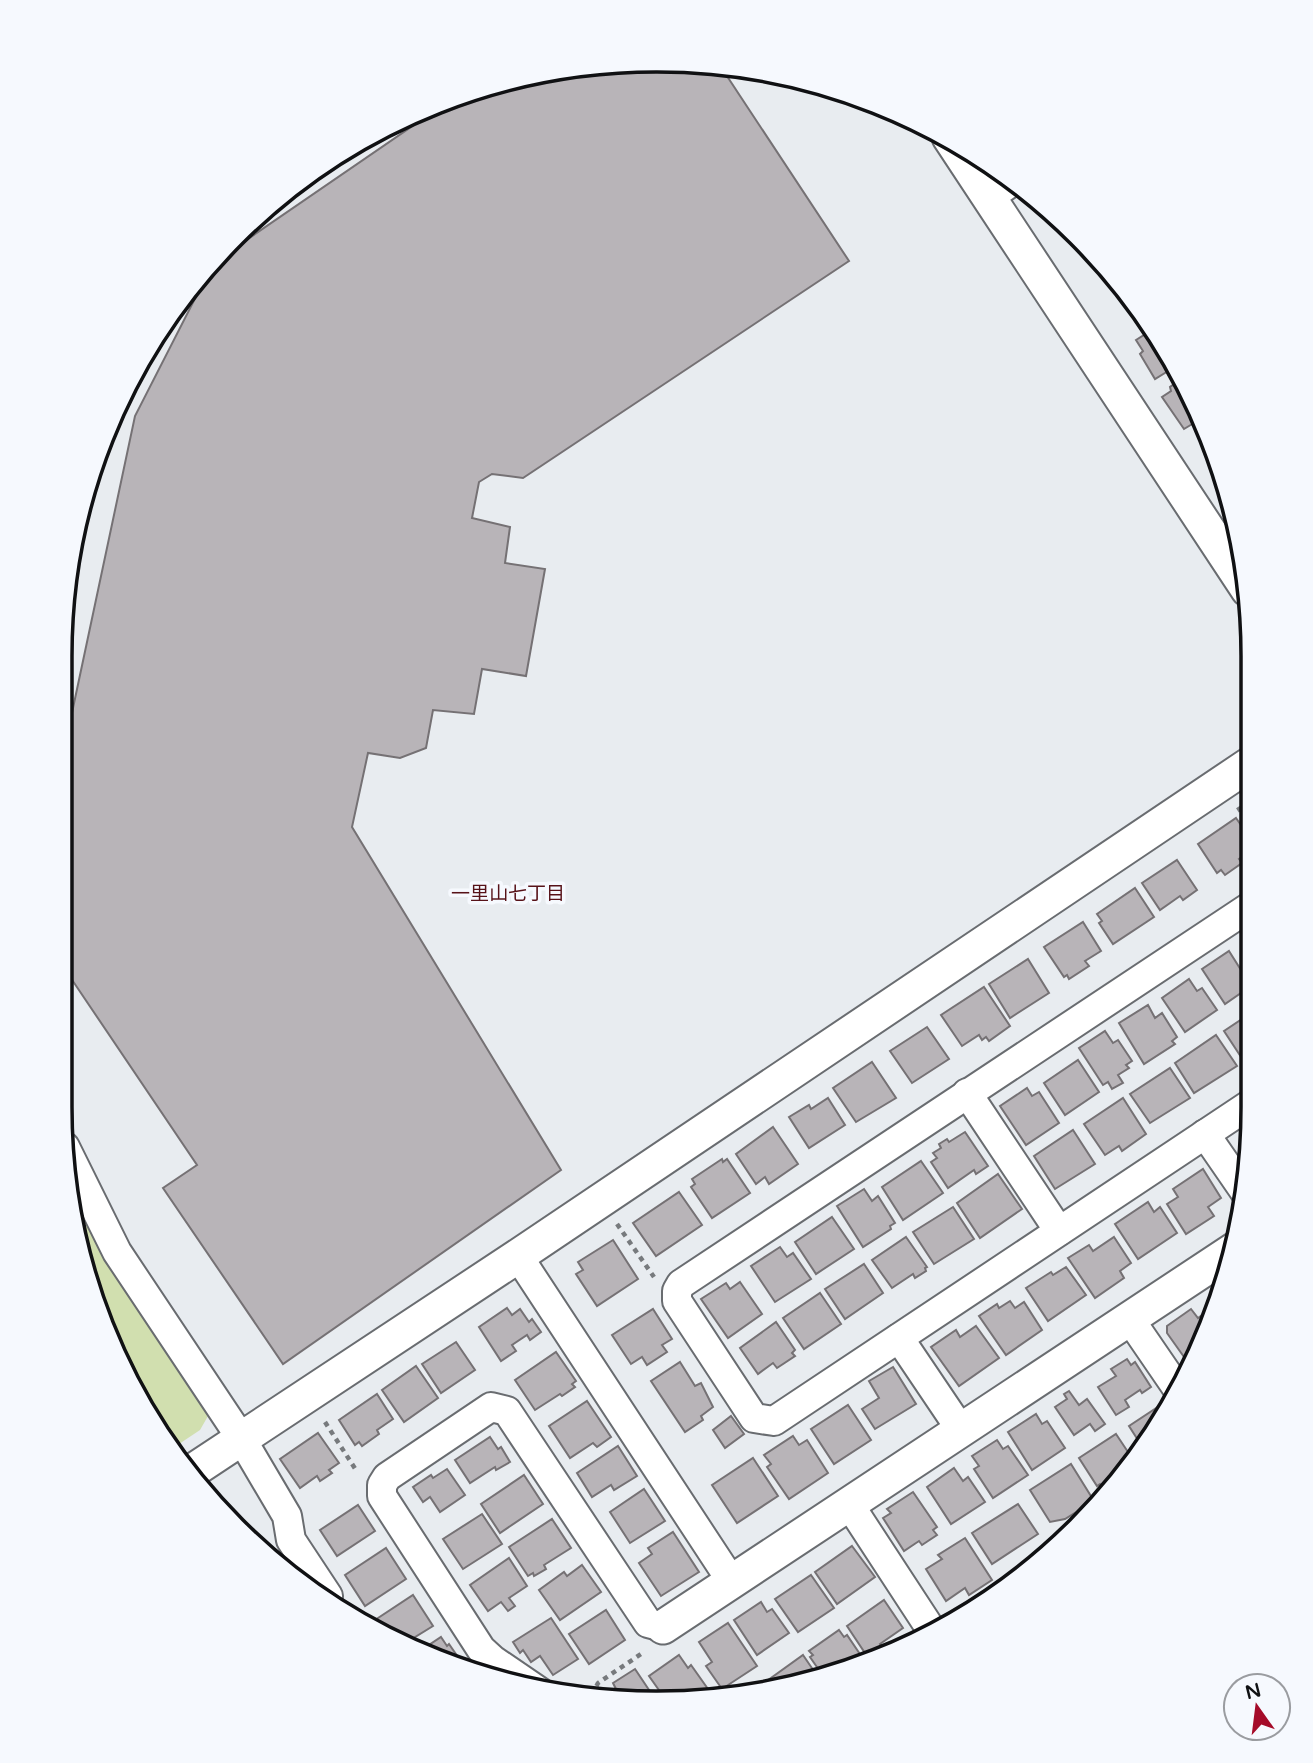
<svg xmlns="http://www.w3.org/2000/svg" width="1313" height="1763" viewBox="0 0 1313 1763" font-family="'Varela Round','Noto Sans JP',sans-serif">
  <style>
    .green { fill: #d1dfaf }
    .building { fill: #b8b4b8; stroke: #757174; stroke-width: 2 }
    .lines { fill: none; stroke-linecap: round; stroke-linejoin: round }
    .minor-casing { stroke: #696c70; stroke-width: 32 }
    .tertiary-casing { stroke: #696c70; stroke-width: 37 }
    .path { stroke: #777a7d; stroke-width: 4.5; stroke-dasharray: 5 5; stroke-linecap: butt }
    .minor { stroke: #fff; stroke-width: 28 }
    .tertiary { stroke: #fff; stroke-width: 33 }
    .labels { text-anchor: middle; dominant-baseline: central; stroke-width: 7; stroke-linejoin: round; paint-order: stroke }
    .neighbourhood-label { font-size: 19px; fill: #571218; stroke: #f6f9fe }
    .rim { fill: none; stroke: #101113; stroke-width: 3.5 }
  </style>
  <rect width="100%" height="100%" fill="#e8ecf0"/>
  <polygon class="green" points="69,1177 87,1223 105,1257 206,1404 208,1416 200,1430 173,1448 140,1405 80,1261"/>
  <g class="building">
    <polygon points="618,61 719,64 849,261 523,478 492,474 479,482 472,518 510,527 505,563 545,569 526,676 482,669 474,714 433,710 426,748 400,758 368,753 352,827 561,1170 283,1364 163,1188 197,1165 60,962 60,807 66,741 135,416 207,275 226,254 452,99 502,80"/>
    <polygon points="1152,330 1173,368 1155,379 1140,354 1143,351 1136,340"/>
    <polygon points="1180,380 1208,428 1210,433 1204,437 1194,423 1184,429 1162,397 1171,391 1170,387"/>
    <polygon points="1236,818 1250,838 1250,851 1239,859 1242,863 1225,875 1221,870 1217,873 1198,844"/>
    <polygon points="1177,860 1197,890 1183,900 1180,896 1160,910 1142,883"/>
    <polygon points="1135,888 1154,917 1113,944 1099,923 1102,921 1097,914"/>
    <polygon points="1083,922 1101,951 1085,961 1089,966 1069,979 1067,975 1064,977 1044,947"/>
    <polygon points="1229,951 1241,970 1246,966 1251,973 1251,986 1225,1004 1202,969"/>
    <polygon points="1028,959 1049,993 1010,1018 989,984"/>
    <polygon points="1189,979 1197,991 1202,988 1217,1010 1185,1032 1162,998"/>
    <polygon points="984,987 1010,1026 989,1041 986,1037 982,1040 979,1035 962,1046 941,1015"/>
    <polygon points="1148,1005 1155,1018 1162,1013 1177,1037 1172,1041 1175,1044 1144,1064 1119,1023"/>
    <polygon points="1251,1013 1252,1059 1245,1063 1224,1031"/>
    <polygon points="927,1027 949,1059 912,1083 890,1051"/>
    <polygon points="1105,1031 1113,1043 1118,1040 1132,1061 1126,1065 1129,1068 1118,1075 1123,1083 1112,1089 1108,1082 1103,1085 1079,1048"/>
    <polygon points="1216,1035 1237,1066 1194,1093 1175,1063"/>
    <polygon points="1078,1060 1099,1092 1065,1115 1044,1083"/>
    <polygon points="872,1062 896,1098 856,1122 833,1088"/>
    <polygon points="1170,1068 1190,1098 1150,1123 1130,1094"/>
    <polygon points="1027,1088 1032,1096 1039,1092 1059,1123 1026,1145 1000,1106"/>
    <polygon points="828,1098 845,1125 809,1148 789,1117 809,1105 811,1109"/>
    <polygon points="1123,1098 1146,1134 1122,1151 1119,1146 1105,1155 1084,1124"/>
    <polygon points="773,1127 798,1164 769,1184 765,1177 756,1184 736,1154"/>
    <polygon points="1073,1130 1095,1164 1055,1189 1034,1156"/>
    <polygon points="965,1132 988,1166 976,1174 974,1170 948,1188 931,1162 937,1158 933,1153 941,1148 939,1144 947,1139 949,1142"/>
    <polygon points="722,1159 723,1162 727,1159 750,1193 712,1218 691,1187 695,1184 692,1179"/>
    <polygon points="921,1161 943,1193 903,1220 882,1187"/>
    <polygon points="1203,1169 1221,1198 1208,1207 1214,1216 1186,1234 1167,1204 1178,1197 1173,1189"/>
    <polygon points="998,1174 1022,1209 980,1238 957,1203"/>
    <polygon points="864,1189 872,1201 878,1196 895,1223 890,1226 891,1229 863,1247 837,1206"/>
    <polygon points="679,1192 702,1225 656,1256 633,1223"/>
    <polygon points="1148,1202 1154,1212 1160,1207 1177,1233 1138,1259 1115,1224"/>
    <polygon points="953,1207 974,1239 934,1264 913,1232"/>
    <polygon points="832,1217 854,1249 816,1274 795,1242"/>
    <polygon points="906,1237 927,1267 925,1268 926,1271 915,1278 913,1274 892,1288 872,1260"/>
    <polygon points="1114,1237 1131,1263 1120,1271 1124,1278 1095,1298 1068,1258 1089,1245 1093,1251"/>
    <polygon points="613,1240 638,1279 597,1306 576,1274 583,1270 578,1262"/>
    <polygon points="780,1247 787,1257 793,1253 811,1279 775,1302 751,1266"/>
    <polygon points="864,1264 883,1293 845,1319 825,1289"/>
    <polygon points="1066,1267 1086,1295 1048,1321 1026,1288 1051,1272 1053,1275"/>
    <polygon points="740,1282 762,1314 728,1338 701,1299 726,1283 730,1289"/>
    <polygon points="820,1293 841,1324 804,1349 783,1318"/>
    <polygon points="1010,1301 1015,1308 1024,1302 1042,1330 1006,1355 979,1316 997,1304 999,1308"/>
    <polygon points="507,1308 512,1315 520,1309 529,1322 532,1319 541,1332 530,1340 527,1335 512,1345 516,1351 501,1361 479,1327"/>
    <polygon points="653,1309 672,1339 662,1345 667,1352 647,1365 642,1357 631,1364 612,1335"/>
    <polygon points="1191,1309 1198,1318 1209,1310 1211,1313 1189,1364 1167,1333 1167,1326"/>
    <polygon points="776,1322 795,1350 792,1353 795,1356 777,1368 773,1363 758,1374 740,1348"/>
    <polygon points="976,1326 999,1358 959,1386 931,1347 956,1330 960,1337"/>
    <polygon points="456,1342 475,1370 441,1393 422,1364"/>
    <polygon points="556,1352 576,1381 572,1384 575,1387 562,1396 560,1394 535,1410 515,1380"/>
    <polygon points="1127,1359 1131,1365 1135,1362 1151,1387 1142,1393 1140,1390 1125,1400 1129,1407 1116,1415 1098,1387 1116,1376 1111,1369"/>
    <polygon points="680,1362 695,1386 701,1383 713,1407 701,1416 703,1420 685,1432 651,1381"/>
    <polygon points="416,1366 438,1398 404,1422 382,1390"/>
    <polygon points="893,1367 916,1404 875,1429 862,1409 879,1398 869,1381"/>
    <polygon points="1069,1391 1079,1405 1087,1399 1105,1424 1095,1431 1090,1424 1074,1435 1055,1407 1067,1399 1064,1394"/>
    <polygon points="377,1394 393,1419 377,1430 379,1434 362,1446 359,1442 355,1445 339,1420"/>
    <polygon points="587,1401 611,1437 597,1447 593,1443 570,1458 549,1426"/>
    <polygon points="1167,1401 1171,1408 1143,1448 1129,1426"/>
    <polygon points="848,1405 871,1440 834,1464 811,1429"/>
    <polygon points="1036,1414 1042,1424 1047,1421 1065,1448 1032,1470 1008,1432"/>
    <polygon points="731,1416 744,1434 725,1448 713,1430"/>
    <polygon points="318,1433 339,1463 329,1470 332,1473 320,1481 317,1476 300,1488 280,1459"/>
    <polygon points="1116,1434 1134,1461 1120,1472 1123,1476 1121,1479 1104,1489 1100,1484 1097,1486 1079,1458"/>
    <polygon points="793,1436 799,1445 807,1440 828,1473 789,1499 767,1467 771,1464 764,1455"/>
    <polygon points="490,1437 498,1449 501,1447 510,1462 496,1470 495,1467 470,1483 455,1460"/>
    <polygon points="997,1440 1003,1449 1008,1446 1028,1475 993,1498 974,1469 979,1466 972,1456"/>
    <polygon points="618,1446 637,1476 614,1490 611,1485 592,1497 577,1473"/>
    <polygon points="753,1458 778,1496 737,1523 712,1485"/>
    <polygon points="1071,1464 1094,1501 1065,1519 1050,1522 1030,1490"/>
    <polygon points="954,1468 963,1481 968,1477 985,1502 951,1524 927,1487"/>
    <polygon points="447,1469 465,1495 440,1512 430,1497 423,1502 413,1487 431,1475 433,1478"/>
    <polygon points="524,1475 543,1504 500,1533 481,1504"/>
    <polygon points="644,1489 665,1521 630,1543 610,1512"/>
    <polygon points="913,1492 937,1527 933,1530 937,1535 922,1545 919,1541 904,1551 883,1518 891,1513 887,1509"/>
    <polygon points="1018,1504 1038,1534 992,1564 972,1533"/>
    <polygon points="358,1505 375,1531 337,1556 320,1530"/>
    <polygon points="482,1514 502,1544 463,1569 443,1539"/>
    <polygon points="552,1519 571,1548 544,1565 546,1569 534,1576 533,1573 528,1576 509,1547"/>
    <polygon points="673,1532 699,1572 661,1596 639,1563 652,1554 648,1548"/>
    <polygon points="965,1538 992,1580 969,1595 965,1588 946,1601 926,1569 942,1559 938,1555"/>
    <polygon points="852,1546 875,1577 837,1604 815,1572"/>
    <polygon points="386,1548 406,1579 365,1606 345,1575"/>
    <polygon points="509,1558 527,1586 509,1598 515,1606 508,1611 501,1602 488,1611 470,1585"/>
    <polygon points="1038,1563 1020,1580 1004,1589 1004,1585"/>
    <polygon points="582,1565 601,1592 560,1620 539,1590 564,1572 567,1576"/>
    <polygon points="811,1575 834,1608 798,1632 775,1599"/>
    <polygon points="413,1595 433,1626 402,1645 386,1638 375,1620"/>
    <polygon points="884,1600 903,1628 880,1644 882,1647 870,1655 868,1651 865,1653 847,1626"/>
    <polygon points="761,1602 767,1612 772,1609 789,1633 757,1655 734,1620"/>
    <polygon points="606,1610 625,1640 589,1664 569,1634"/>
    <polygon points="551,1618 578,1659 553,1675 540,1656 531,1662 523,1650 520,1653 513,1642"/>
    <polygon points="728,1623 757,1666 722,1689 706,1666 712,1662 699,1642"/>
    <polygon points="839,1630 844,1637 847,1635 866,1663 821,1673 810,1657 813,1655 809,1651"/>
    <polygon points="441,1637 447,1646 449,1644 462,1663 460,1665 420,1651"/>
    <polygon points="679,1655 688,1668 691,1665 708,1689 704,1692 705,1695 694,1702 666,1700 649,1676"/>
    <polygon points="803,1655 816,1674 766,1686 764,1683"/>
    <polygon points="635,1669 655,1699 605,1696 616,1689 613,1683"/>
  </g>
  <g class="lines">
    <g class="minor-casing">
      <g id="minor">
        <polyline points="991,196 1013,181"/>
        <polyline points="1251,906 681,1284 677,1291 677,1301 754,1418 774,1421 1252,1103"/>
        <polyline points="967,1093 1059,1231"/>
        <polyline points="1205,1134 1245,1192"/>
        <polyline points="65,1147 117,1252 241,1438 287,1516 291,1540 328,1596"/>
        <polyline points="518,1256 732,1582"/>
        <polyline points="1129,1318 1179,1391"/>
        <polyline points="899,1338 961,1430"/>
        <polyline points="849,1504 932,1631"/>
        <polyline points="540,1692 493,1660 481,1649 382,1496 382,1485 387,1477 491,1407 507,1411 648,1623 663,1627"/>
      </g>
    </g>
    <g class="tertiary-casing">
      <g id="tertiary">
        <polyline points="949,137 1248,590"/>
        <polyline points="191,1472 518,1256 1250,764"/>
        <polyline points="663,1627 1235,1249"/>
      </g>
    </g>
    <g class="path">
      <polyline points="1238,807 1250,826"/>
      <polyline points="617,1224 654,1277"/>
      <polyline points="325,1422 356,1470"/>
      <polyline points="592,1695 598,1683 644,1652"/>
    </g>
    <use href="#minor" class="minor"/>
    <use href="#tertiary" class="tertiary"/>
  </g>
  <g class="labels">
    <g class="neighbourhood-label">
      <text x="508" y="894">一里山七丁目</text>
    </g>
  </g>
  <path d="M0 0H1313V1763H0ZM656 72H657A584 584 0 0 1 1241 656V1107A584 584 0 0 1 657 1691H656A584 584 0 0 1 72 1107V656A584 584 0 0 1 656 72Z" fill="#f6f9fe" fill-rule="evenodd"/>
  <path class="rim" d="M656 72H657A584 584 0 0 1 1241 656V1107A584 584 0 0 1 657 1691H656A584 584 0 0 1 72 1107V656A584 584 0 0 1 656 72Z"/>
  <g transform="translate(1257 1707) rotate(346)"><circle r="33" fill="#f6f9fe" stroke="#9a9ca0" stroke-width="2"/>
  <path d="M0-5L12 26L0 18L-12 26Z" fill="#a50b29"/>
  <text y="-10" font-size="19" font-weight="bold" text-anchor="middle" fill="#101113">N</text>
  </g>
</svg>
